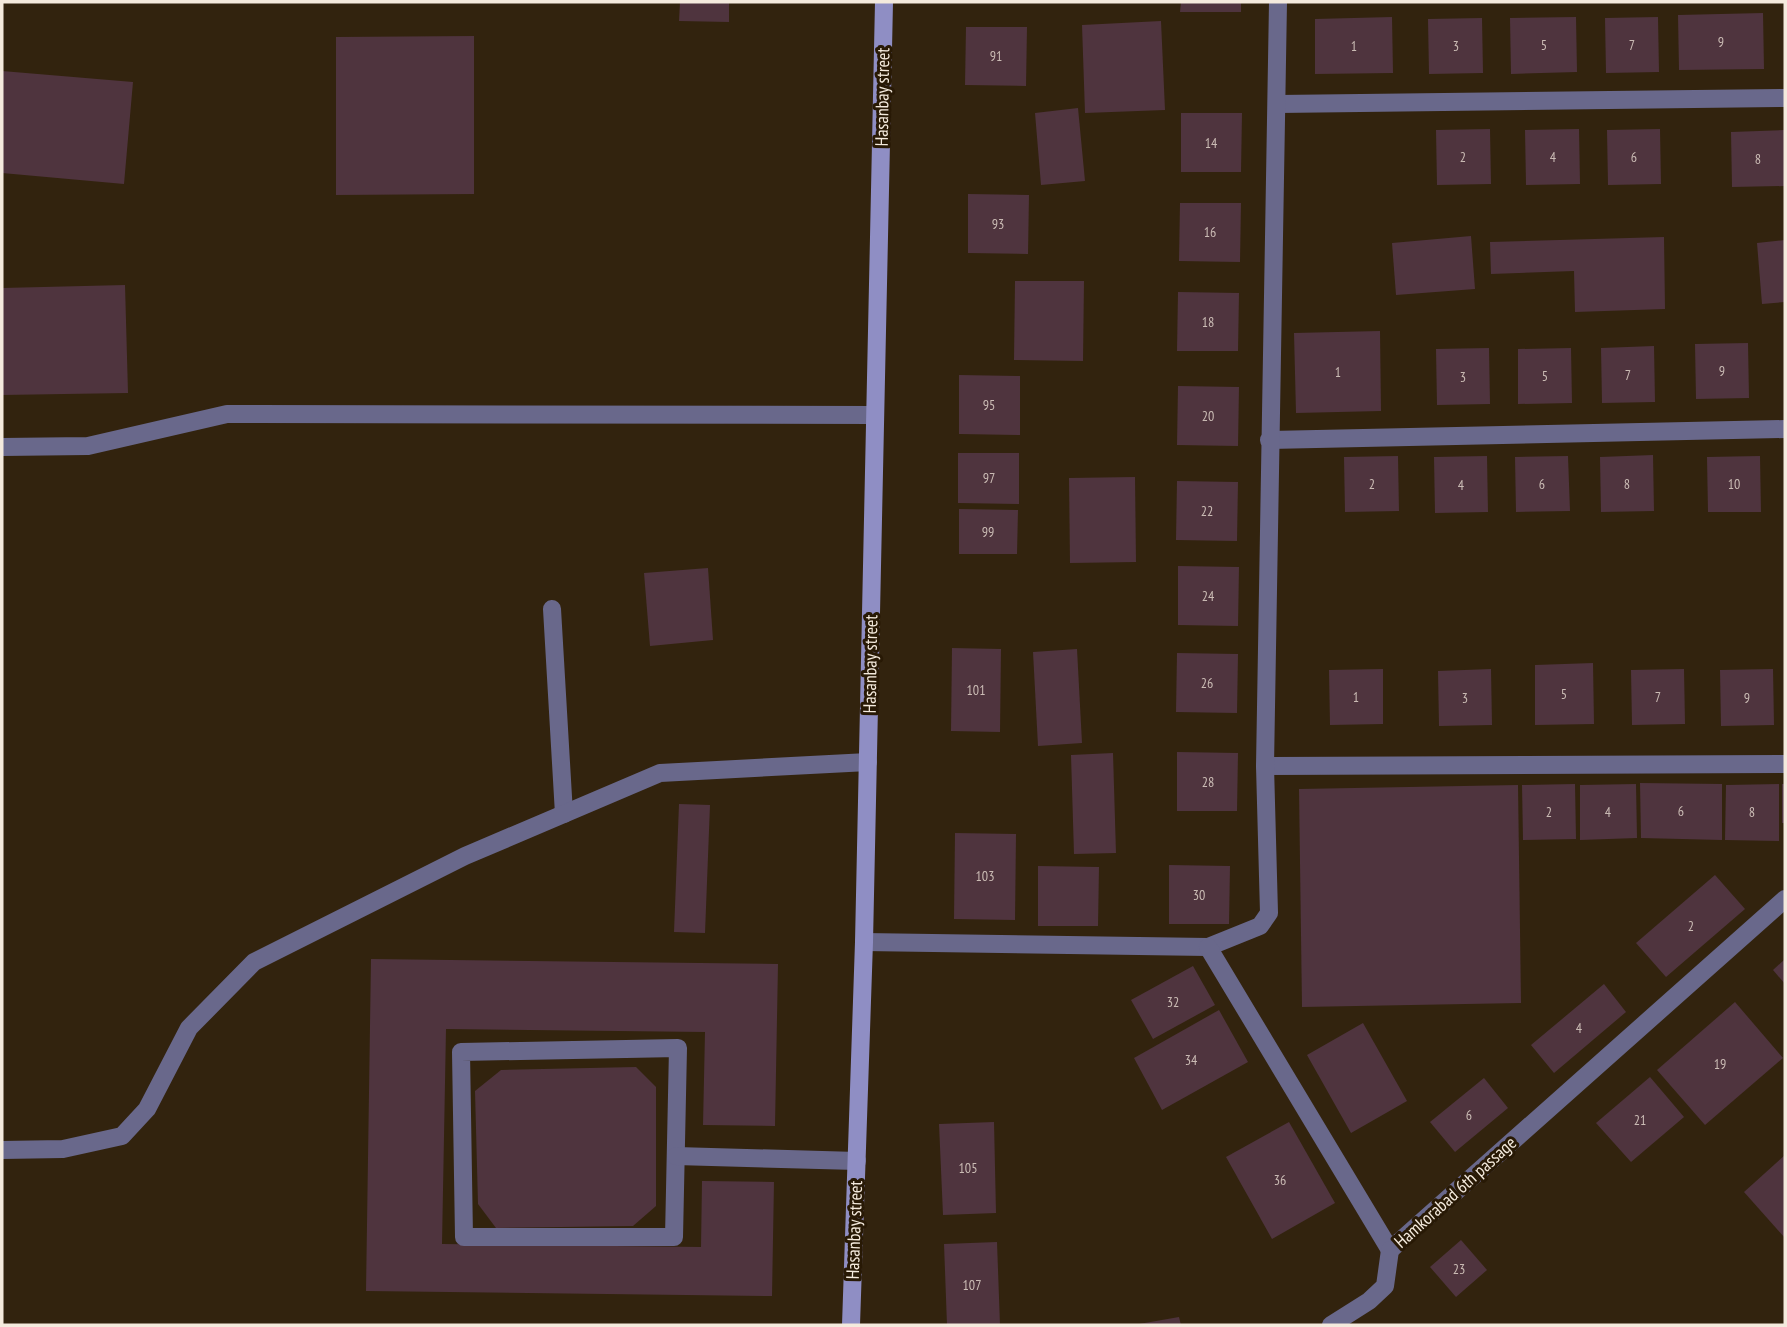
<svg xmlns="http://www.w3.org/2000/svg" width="1787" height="1327" viewBox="0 0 1787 1327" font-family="'PT Sans Narrow',sans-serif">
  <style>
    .building { fill: #4f343e }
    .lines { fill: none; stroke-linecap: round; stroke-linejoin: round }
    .street { stroke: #69688b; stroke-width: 18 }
    .secondary { stroke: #8f8ec4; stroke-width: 18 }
    .labels { text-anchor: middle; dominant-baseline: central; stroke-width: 6; stroke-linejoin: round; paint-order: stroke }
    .number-label { font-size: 14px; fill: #cbbcb5 }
    .street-label { font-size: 18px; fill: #f4eadd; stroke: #281905 }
  </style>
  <rect width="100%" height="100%" fill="#32230e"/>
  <g class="building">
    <polygon points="680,2 729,2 729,22 679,21"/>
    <polygon points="1181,2 1241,2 1241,12 1180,12"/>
    <polygon points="1763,13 1764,69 1679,70 1678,15"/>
    <polygon points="1392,17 1393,73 1315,74 1315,19"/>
    <polygon points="1576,17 1577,72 1511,74 1510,18"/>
    <polygon points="1658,17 1659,72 1606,73 1605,18"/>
    <polygon points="1482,18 1483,73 1429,74 1428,19"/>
    <polygon points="1161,21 1165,110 1085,113 1082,25"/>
    <polygon points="966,27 1027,27 1026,86 965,85"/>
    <polygon points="474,36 474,194 336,195 336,37"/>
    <polygon points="2,71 133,82 124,184 2,173"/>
    <polygon points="1078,108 1085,181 1041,185 1035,113"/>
    <polygon points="1181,113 1242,113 1241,172 1181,172"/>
    <polygon points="1490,129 1491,184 1437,185 1436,130"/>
    <polygon points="1579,129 1580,184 1526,185 1525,130"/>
    <polygon points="1660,129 1661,184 1608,185 1607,130"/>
    <polygon points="1784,130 1785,186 1732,187 1731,132"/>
    <polygon points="968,194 1029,195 1028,254 968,253"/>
    <polygon points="1180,203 1241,203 1240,262 1179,261"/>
    <polygon points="1471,236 1475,289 1396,295 1392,243"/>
    <polygon points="1664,237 1665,309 1575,312 1574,271 1491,274 1490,242"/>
    <polygon points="1785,240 1785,302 1762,304 1757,243"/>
    <polygon points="1015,281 1084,281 1083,361 1014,360"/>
    <polygon points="125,285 128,393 2,395 2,288"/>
    <polygon points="1178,292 1239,293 1238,351 1177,351"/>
    <polygon points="1380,331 1381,411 1296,413 1294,333"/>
    <polygon points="1748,343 1749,398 1696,399 1695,344"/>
    <polygon points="1654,346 1655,402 1602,403 1601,348"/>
    <polygon points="1489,348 1490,404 1437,405 1436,349"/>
    <polygon points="1571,348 1572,403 1518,404 1518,349"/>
    <polygon points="959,375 1020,376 1020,435 959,434"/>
    <polygon points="1178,386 1239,387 1238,446 1177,445"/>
    <polygon points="958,453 1019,453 1019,504 958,503"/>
    <polygon points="1653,455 1654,511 1601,512 1600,457"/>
    <polygon points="1398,456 1399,511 1345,512 1344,457"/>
    <polygon points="1487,456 1488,512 1435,513 1434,457"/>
    <polygon points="1568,456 1570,511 1516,512 1515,457"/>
    <polygon points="1760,456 1761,512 1708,512 1707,457"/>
    <polygon points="1135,477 1136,562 1070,563 1069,478"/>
    <polygon points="1177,481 1238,482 1237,541 1176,540"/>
    <polygon points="959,509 1018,510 1017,554 959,554"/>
    <polygon points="1178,566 1239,567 1238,626 1178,625"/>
    <polygon points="708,568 713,640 650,646 644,573"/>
    <polygon points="952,648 1001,649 1000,732 951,731"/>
    <polygon points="1077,649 1082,743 1038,746 1033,652"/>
    <polygon points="1177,653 1238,654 1237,713 1176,712"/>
    <polygon points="1593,663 1594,724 1535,725 1535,665"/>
    <polygon points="1383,669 1383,724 1330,725 1329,670"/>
    <polygon points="1491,669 1492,725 1439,726 1438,671"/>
    <polygon points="1684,669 1685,724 1632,725 1631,670"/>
    <polygon points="1773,669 1774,725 1721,726 1720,670"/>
    <polygon points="1177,752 1238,753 1237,811 1177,811"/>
    <polygon points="1113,753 1116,853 1074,854 1071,755"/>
    <polygon points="1640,783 1722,784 1722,840 1641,838"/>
    <polygon points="1575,784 1576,839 1523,840 1522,785"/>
    <polygon points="1636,784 1637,838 1580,840 1580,785"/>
    <polygon points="1779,784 1779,841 1725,840 1726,785"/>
    <rect x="1782" y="784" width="3" height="39"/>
    <polygon points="1518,785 1521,1003 1302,1007 1299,789"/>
    <polygon points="679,804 710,805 705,933 674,932"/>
    <polygon points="955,833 1016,834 1015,920 954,919"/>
    <polygon points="1169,865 1230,866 1229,924 1169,924"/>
    <polygon points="1038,866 1099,867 1098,926 1038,926"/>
    <polygon points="1715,875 1745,909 1666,977 1636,943"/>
    <polygon points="371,959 778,964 775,1126 703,1125 705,1032 446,1029 442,1244 701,1247 702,1181 774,1182 772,1296 366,1291"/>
    <polygon points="1785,959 1785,984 1773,970"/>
    <polygon points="1193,966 1215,1005 1153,1039 1131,1000"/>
    <polygon points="1604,984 1626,1012 1554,1073 1531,1045"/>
    <polygon points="1735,1002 1783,1058 1705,1125 1657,1070"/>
    <polygon points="1219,1010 1248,1062 1162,1110 1134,1058"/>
    <polygon points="1363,1023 1407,1101 1351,1133 1307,1055"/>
    <polygon points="636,1067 656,1087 656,1206 633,1226 496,1228 478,1204 475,1091 501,1070"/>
    <polygon points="1650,1077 1684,1117 1631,1162 1596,1123"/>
    <polygon points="1484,1078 1508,1108 1455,1152 1430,1122"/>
    <polygon points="994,1122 996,1213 943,1215 939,1124"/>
    <polygon points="1289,1122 1335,1203 1272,1239 1226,1157"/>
    <polygon points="1785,1155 1785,1238 1744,1192"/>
    <polygon points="1461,1240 1487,1270 1456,1297 1430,1267"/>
    <polygon points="997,1242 1000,1325 947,1325 944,1244"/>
    <polygon points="1179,1317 1181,1325 1139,1325 1139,1324"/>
  </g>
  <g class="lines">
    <g class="street">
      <polyline points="1278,104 1785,98"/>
      <polyline points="1269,440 1785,429"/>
      <polyline points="2,447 88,446 227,414 875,415"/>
      <polyline points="552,609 564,814"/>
      <polyline points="1265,766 1785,764"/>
      <polyline points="864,942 1208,947 1260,926 1269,913 1265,766 1278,2"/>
      <polyline points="1208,947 1390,1250 1785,899"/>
      <polygon points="678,1048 674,1237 464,1237 461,1052"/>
      <polyline points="2,1150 63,1149 122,1136 147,1109 189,1028 254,962 465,856 660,773 868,762"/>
      <polyline points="676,1156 857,1161"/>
      <polyline points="1331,1325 1369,1301 1385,1286 1390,1250"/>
    </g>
    <polyline class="secondary" points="851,1325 864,942 884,2"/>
  </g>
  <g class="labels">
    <g class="number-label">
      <text x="1721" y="42">9</text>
      <text x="1544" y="45">5</text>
      <text x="1632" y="45">7</text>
      <text x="1354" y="46">1</text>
      <text x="1456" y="46">3</text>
      <text x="996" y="56">91</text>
      <text x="1211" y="143">14</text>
      <text x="1463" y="157">2</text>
      <text x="1553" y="157">4</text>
      <text x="1634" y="157">6</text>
      <text x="1758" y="159">8</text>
      <text x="998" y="224">93</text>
      <text x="1210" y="232">16</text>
      <text x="1208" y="322">18</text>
      <text x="1722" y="371">9</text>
      <text x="1338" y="372">1</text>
      <text x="1628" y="375">7</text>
      <text x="1545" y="376">5</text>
      <text x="1463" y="377">3</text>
      <text x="989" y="405">95</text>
      <text x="1208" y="416">20</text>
      <text x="989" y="478">97</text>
      <text x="1372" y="484">2</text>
      <text x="1542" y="484">6</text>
      <text x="1627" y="484">8</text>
      <text x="1734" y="484">10</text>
      <text x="1461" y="485">4</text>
      <text x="1207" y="511">22</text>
      <text x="988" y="532">99</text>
      <text x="1208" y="596">24</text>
      <text x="1207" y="683">26</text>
      <text x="976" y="690">101</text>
      <text x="1564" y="694">5</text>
      <text x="1356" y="697">1</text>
      <text x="1658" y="697">7</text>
      <text x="1465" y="698">3</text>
      <text x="1747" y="698">9</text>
      <text x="1208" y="782">28</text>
      <text x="1681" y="811">6</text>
      <text x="1549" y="812">2</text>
      <text x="1608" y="812">4</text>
      <text x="1752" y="812">8</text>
      <text x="985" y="876">103</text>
      <text x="1199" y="895">30</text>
      <text x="1691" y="926">2</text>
      <text x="1173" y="1002">32</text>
      <text x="1579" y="1028">4</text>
      <text x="1191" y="1060">34</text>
      <text x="1720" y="1064">19</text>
      <text x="1469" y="1115">6</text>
      <text x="1640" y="1120">21</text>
      <text x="968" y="1168">105</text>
      <text x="1280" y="1180">36</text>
      <text x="1459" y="1269">23</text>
      <text x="972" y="1285">107</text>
    </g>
    <g class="street-label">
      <text transform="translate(882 97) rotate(-89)">Hasanbay street</text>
      <text transform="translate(870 664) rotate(-89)">Hasanbay street</text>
      <text transform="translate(1455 1192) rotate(-42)">Hamkorabad 6th passage</text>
      <text transform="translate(854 1230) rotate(-88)">Hasanbay street</text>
    </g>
  </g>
  <rect width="1787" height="1327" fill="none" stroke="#f4eadd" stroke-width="7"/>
</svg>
